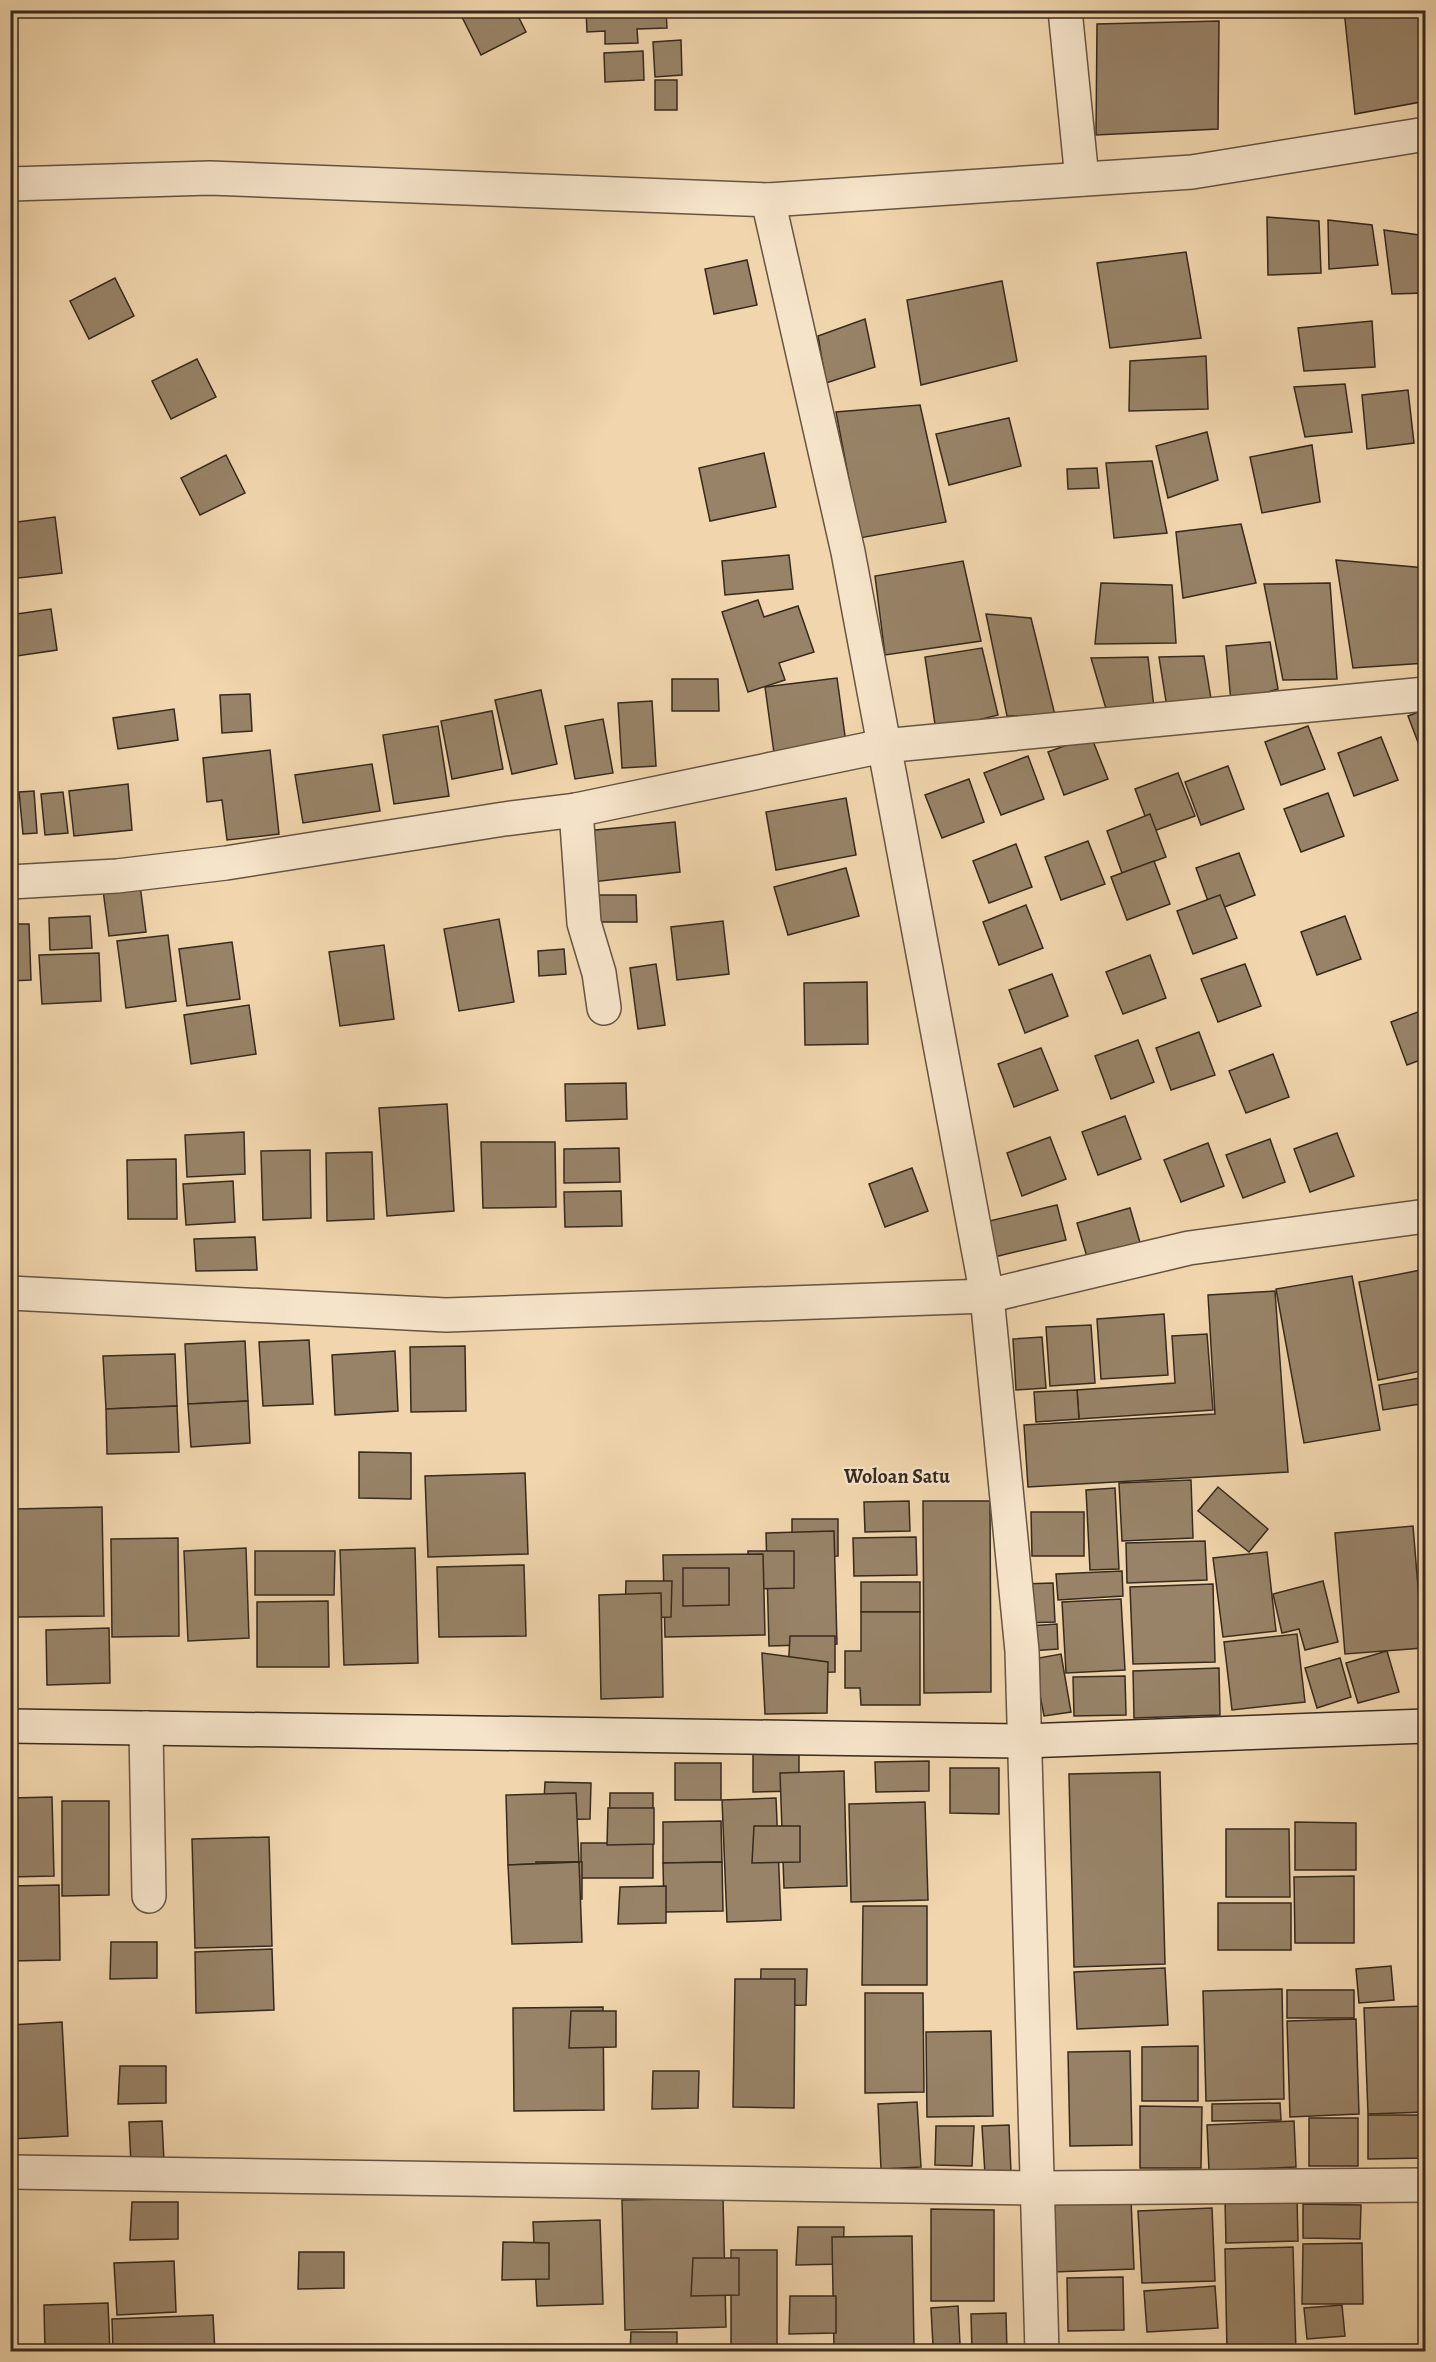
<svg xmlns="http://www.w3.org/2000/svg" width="1436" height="2362" viewBox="0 0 1436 2362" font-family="Alegreya,serif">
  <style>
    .building { fill: #988368; stroke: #37291d; stroke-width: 1.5 }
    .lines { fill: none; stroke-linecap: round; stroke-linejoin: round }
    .street-casing { stroke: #665441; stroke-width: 36 }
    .secondary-casing { stroke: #37291d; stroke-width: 36 }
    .street { stroke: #f6e4ca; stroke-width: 33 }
    .secondary { stroke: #f6e4ca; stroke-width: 33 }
    .labels { text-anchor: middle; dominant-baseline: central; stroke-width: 4.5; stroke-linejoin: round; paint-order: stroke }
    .quarter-label { font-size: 20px; font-weight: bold; fill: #37291d; stroke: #f6e4ca }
  </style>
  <rect width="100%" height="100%" fill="#f1d6ad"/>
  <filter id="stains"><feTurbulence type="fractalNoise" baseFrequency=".00333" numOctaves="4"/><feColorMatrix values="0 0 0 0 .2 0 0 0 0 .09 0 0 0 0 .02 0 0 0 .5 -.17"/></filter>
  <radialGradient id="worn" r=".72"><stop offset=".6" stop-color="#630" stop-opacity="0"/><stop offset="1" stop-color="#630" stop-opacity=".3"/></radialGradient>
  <g class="building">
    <polygon points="475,10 515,10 526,32 481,55 462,17"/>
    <polygon points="586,10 666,10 667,28 637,29 638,43 605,44 605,31 587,32"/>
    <polygon points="1344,10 1426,10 1426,101 1355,114"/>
    <polygon points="1219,21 1218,129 1096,135 1097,24"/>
    <polygon points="681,40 682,75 655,77 653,42"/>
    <polygon points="643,51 644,80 605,82 604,53"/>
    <rect x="655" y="80" width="22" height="30"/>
    <polygon points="1267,217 1319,221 1321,273 1268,275"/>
    <polygon points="1328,220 1372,225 1378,265 1329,269"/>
    <polygon points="1384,230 1426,236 1426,293 1392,294"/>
    <polygon points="1186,252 1201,338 1110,348 1097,263"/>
    <polygon points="747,260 757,305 714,314 705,269"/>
    <polygon points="115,278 134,316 89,339 70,301"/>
    <polygon points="1002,281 1017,361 921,385 907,300"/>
    <polygon points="865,319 875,367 826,383 818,336"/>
    <polygon points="1372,321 1375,367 1304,371 1298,328"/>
    <polygon points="10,349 17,395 10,396"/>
    <polygon points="1206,356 1208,409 1129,411 1130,361"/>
    <polygon points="197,359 216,397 171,419 152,381"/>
    <polygon points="1345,384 1352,432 1305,437 1294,387"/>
    <polygon points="1408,390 1414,443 1367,449 1362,395"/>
    <polygon points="920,405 946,522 860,538 836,412"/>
    <polygon points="1009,418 1021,466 949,485 936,434"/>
    <polygon points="1207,432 1218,480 1168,498 1156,446"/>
    <polygon points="1312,445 1320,502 1262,513 1250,457"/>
    <polygon points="764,453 776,507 710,521 699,468"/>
    <polygon points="226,455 245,493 200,515 181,478"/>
    <polygon points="1152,461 1167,533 1114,538 1106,463"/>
    <polygon points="1097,468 1099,488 1068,489 1067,469"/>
    <polygon points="55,517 62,573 10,579 10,523"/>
    <polygon points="1241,524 1256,583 1183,598 1176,532"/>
    <polygon points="789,555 793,589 725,595 722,561"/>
    <polygon points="1336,560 1426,568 1426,663 1353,668"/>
    <polygon points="963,561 981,641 885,655 875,576"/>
    <polygon points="1101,583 1172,585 1176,643 1095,644"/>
    <polygon points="1330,583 1337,679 1283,680 1264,584"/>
    <polygon points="758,600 764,617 798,606 814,652 779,663 785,680 748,692 722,612"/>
    <polygon points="51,609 57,650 10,657 10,615"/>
    <polygon points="986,614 1031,618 1055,715 1007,716"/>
    <polygon points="1270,642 1278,689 1231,702 1226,646"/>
    <polygon points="982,648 998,715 936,731 925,657"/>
    <polygon points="1204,656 1212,705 1168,714 1159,657"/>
    <polygon points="1148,657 1155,716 1109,719 1091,658"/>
    <polygon points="837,678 846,743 774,753 765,687"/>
    <polygon points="672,679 718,679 719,711 672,711"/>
    <polygon points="541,690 557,764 512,774 495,700"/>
    <polygon points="250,694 252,731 222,733 220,695"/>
    <polygon points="652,701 656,766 622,768 618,703"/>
    <polygon points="174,709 178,740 118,749 113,718"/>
    <polygon points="1426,709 1426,758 1424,758 1408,716"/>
    <polygon points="492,711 503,769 452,779 441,721"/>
    <polygon points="603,719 613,773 575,779 565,726"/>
    <polygon points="438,726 449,796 394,804 383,735"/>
    <polygon points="1308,726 1325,769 1281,785 1265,742"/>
    <polygon points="1091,736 1108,779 1064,795 1048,752"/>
    <polygon points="1381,737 1398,780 1354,796 1338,753"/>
    <polygon points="270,750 279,834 227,840 222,800 207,802 203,758"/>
    <polygon points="1028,756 1044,799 1001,815 984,773"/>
    <polygon points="372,764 380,811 303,823 295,775"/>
    <polygon points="1228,766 1244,809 1201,825 1185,782"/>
    <polygon points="1178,773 1195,816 1151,832 1135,789"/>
    <polygon points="969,779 984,822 942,838 925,795"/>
    <polygon points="128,784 132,830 74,836 69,791"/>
    <polygon points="34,791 37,833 23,834 19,792"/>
    <polygon points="63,792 68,833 45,835 41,794"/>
    <polygon points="1328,793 1344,836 1301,852 1284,809"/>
    <polygon points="846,798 856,855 776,870 766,812"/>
    <polygon points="1150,814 1166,857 1122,873 1107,831"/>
    <polygon points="675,822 680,872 592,882 586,831"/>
    <polygon points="1088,841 1105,884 1061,900 1045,857"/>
    <polygon points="1016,844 1032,887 989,903 973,861"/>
    <polygon points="1239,853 1255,895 1212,912 1196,868"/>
    <polygon points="1154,861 1170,904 1127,920 1111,877"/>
    <polygon points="846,868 859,916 788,935 774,887"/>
    <polygon points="140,885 146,932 109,936 103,890"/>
    <polygon points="598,895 636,895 637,922 599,922"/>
    <polygon points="1220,895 1237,938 1193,954 1177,911"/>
    <polygon points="1026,905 1043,948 999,965 983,922"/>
    <polygon points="90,916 92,948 50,950 49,918"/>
    <polygon points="1345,916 1361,959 1317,975 1301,932"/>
    <polygon points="499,919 514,1002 459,1011 444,929"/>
    <polygon points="723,921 729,974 677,980 671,927"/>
    <polygon points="10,924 29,924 31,980 10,981"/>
    <polygon points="168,935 176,1001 126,1008 117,941"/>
    <polygon points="232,942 240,999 187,1006 179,949"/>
    <polygon points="384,945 394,1019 340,1026 329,952"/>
    <polygon points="564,949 566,974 539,976 538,951"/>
    <polygon points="99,953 101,1001 42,1004 39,955"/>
    <polygon points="1150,955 1166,998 1123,1014 1106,972"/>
    <polygon points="656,964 665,1025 638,1029 630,968"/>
    <polygon points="1245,964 1261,1006 1218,1022 1201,979"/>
    <polygon points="1052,974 1068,1016 1025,1033 1009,990"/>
    <polygon points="867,982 868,1044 805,1045 804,983"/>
    <polygon points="249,1005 256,1054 191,1064 184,1015"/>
    <polygon points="1426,1009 1426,1058 1407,1065 1391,1022"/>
    <polygon points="1199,1032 1215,1075 1171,1090 1156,1048"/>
    <polygon points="1138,1040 1154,1082 1111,1099 1095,1056"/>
    <polygon points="1041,1048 1058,1090 1014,1107 998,1064"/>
    <polygon points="1273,1054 1289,1097 1246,1113 1229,1071"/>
    <polygon points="626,1083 627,1119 566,1121 565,1084"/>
    <polygon points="447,1104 454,1211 387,1216 379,1108"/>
    <polygon points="1125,1116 1141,1159 1098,1175 1082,1132"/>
    <polygon points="244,1132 245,1174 187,1177 185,1135"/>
    <polygon points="1337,1133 1354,1176 1310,1192 1294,1149"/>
    <polygon points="1050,1137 1066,1179 1022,1196 1007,1153"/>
    <polygon points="1270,1139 1285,1182 1243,1198 1226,1155"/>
    <polygon points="481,1142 555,1142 556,1207 483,1208"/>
    <polygon points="1208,1143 1224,1186 1181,1202 1164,1160"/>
    <polygon points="619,1148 620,1182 564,1183 564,1149"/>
    <polygon points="310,1150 311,1218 263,1220 261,1151"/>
    <polygon points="372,1152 374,1219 327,1221 326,1153"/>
    <polygon points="176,1159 177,1219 128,1219 127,1160"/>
    <polygon points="912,1168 928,1211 885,1227 869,1184"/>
    <polygon points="233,1181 235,1222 186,1225 183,1184"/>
    <polygon points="621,1191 622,1226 565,1227 564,1192"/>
    <polygon points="1057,1205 1066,1240 994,1257 985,1222"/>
    <polygon points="1130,1208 1143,1253 1090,1267 1077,1223"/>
    <polygon points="255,1237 257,1270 196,1271 194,1239"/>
    <polygon points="1426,1269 1426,1370 1378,1380 1359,1282"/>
    <polygon points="1352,1276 1380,1430 1304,1443 1276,1289"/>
    <polygon points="1275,1291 1288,1472 1028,1487 1024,1425 1215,1414 1208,1295"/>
    <polygon points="1164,1314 1168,1375 1101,1379 1097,1319"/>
    <polygon points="1091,1325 1095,1383 1050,1386 1046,1327"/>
    <polygon points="1207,1334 1213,1410 1079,1419 1077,1390 1175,1383 1172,1336"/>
    <polygon points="1042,1337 1046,1388 1016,1390 1013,1339"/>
    <polygon points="309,1340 313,1404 263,1406 259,1342"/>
    <polygon points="245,1341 248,1401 188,1404 185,1344"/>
    <polygon points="465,1346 466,1411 411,1412 410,1347"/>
    <polygon points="395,1351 398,1411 335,1415 332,1355"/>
    <polygon points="175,1354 177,1406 106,1409 103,1356"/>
    <polygon points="1426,1377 1426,1403 1383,1410 1379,1385"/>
    <polygon points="1077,1390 1079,1419 1036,1422 1034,1392"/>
    <polygon points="248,1401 250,1443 191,1447 188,1404"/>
    <polygon points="177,1406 179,1452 107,1454 106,1409"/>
    <polygon points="359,1452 411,1453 411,1499 359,1498"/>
    <polygon points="525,1473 528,1554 428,1557 425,1476"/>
    <polygon points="1191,1480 1193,1538 1122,1541 1119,1483"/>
    <polygon points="1218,1487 1268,1529 1249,1552 1198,1511"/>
    <polygon points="1115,1488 1119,1569 1090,1570 1086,1490"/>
    <polygon points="909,1501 910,1531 865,1532 864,1502"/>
    <polygon points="923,1501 990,1501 991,1692 924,1693"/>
    <polygon points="102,1507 104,1616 17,1617 15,1509"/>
    <polygon points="1031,1512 1084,1512 1084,1556 1032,1556"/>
    <polygon points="792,1519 838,1519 838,1556 792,1557"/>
    <polygon points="1413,1526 1423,1648 1345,1654 1335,1533"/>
    <polygon points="834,1531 837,1644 769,1646 766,1533"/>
    <polygon points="916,1537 917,1575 854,1576 853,1538"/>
    <polygon points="178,1538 179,1636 112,1637 111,1539"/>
    <polygon points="1205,1541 1207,1580 1127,1583 1126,1543"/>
    <polygon points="246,1548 249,1638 188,1641 184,1551"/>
    <polygon points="415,1548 418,1663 344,1665 340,1550"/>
    <polygon points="255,1551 335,1551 334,1595 255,1595"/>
    <polygon points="748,1551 794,1551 794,1588 748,1589"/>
    <polygon points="1267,1552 1276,1631 1223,1637 1213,1558"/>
    <polygon points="763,1554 765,1635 665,1637 663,1555"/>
    <polygon points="524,1565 526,1636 439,1637 437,1567"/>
    <polygon points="683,1568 729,1568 729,1605 683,1606"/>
    <polygon points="1122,1571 1123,1596 1058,1600 1056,1574"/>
    <polygon points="626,1581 672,1581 671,1617 625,1618"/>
    <polygon points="1323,1581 1338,1642 1305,1650 1299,1629 1282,1633 1273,1594"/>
    <rect x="861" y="1582" width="59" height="30"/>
    <polygon points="1053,1583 1055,1622 1022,1623 1022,1584"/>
    <polygon points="1213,1584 1215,1662 1133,1664 1130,1587"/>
    <polygon points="661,1593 663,1697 601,1699 599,1595"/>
    <polygon points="1121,1599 1125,1670 1066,1673 1062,1602"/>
    <polygon points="328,1601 329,1667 257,1667 257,1602"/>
    <polygon points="861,1612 920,1612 920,1705 861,1705 860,1688 845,1688 845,1651 861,1651"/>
    <polygon points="1057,1624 1058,1649 1030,1651 1029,1626"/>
    <polygon points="109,1628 110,1683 47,1685 46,1630"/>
    <polygon points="1297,1634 1305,1702 1232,1710 1224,1642"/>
    <polygon points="790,1636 835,1636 835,1672 788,1673"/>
    <polygon points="1387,1651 1399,1692 1358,1703 1346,1663"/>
    <polygon points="762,1653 828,1662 827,1713 765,1714"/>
    <polygon points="1061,1654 1071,1712 1044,1716 1033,1659"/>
    <polygon points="1340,1658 1351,1697 1317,1708 1305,1668"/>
    <polygon points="1219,1668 1220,1715 1134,1718 1133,1671"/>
    <polygon points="1125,1676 1126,1715 1074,1716 1073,1677"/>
    <polygon points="753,1754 799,1755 799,1791 753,1792"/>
    <polygon points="929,1761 929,1791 876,1792 875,1762"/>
    <rect x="675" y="1763" width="46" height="37"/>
    <polygon points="950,1768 999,1768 999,1814 950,1813"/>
    <polygon points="844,1771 847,1886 784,1888 780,1773"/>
    <polygon points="1160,1772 1165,1964 1074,1967 1069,1774"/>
    <polygon points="545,1782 591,1783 590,1819 543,1820"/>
    <polygon points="576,1793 579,1862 508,1865 506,1795"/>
    <polygon points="610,1793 653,1793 653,1878 581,1878 581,1843 609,1843"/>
    <polygon points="52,1797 54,1876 10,1877 10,1798"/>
    <polygon points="776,1798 781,1920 727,1922 722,1800"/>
    <polygon points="62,1801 109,1801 109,1895 62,1896"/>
    <polygon points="925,1802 928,1900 851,1902 849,1804"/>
    <polygon points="608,1808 654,1808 654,1844 607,1845"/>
    <polygon points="721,1821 722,1862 663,1863 663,1822"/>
    <polygon points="1295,1822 1356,1823 1356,1870 1295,1870"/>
    <polygon points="754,1826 800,1826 800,1862 752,1863"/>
    <polygon points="1226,1829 1289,1829 1290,1897 1226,1897"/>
    <polygon points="269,1837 272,1946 195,1948 192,1839"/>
    <polygon points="536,1862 582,1862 582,1899 536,1900"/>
    <polygon points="579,1862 582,1942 512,1944 508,1865"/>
    <polygon points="722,1862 723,1911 664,1912 663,1863"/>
    <polygon points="1354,1876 1354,1943 1295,1943 1294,1877"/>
    <polygon points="59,1885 60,1960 10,1961 10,1886"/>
    <polygon points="666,1886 666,1923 618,1924 620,1887"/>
    <rect x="1218" y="1903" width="73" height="47"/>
    <polygon points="863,1906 927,1906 927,1985 862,1985"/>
    <polygon points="111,1942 157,1942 157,1978 110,1979"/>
    <polygon points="272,1949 274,2010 196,2013 195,1952"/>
    <polygon points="1391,1966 1394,2000 1359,2003 1356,1969"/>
    <polygon points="1165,1968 1168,2025 1077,2029 1074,1972"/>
    <polygon points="761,1969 807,1969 806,2005 760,2006"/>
    <polygon points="735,1979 795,1979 794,2108 733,2107"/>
    <polygon points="1282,1989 1284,2099 1206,2101 1203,1991"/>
    <rect x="1287" y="1990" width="67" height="28"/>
    <polygon points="865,1993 923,1993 924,2092 865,2093"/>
    <polygon points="1426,2006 1426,2112 1368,2114 1364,2008"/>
    <polygon points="603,2007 604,2110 514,2111 513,2008"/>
    <polygon points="571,2011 616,2011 616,2047 569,2048"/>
    <polygon points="1356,2019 1359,2114 1290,2117 1287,2021"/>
    <polygon points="62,2022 68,2136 10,2139 10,2025"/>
    <polygon points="991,2031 993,2116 927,2117 926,2032"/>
    <polygon points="1198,2046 1198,2101 1142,2101 1142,2047"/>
    <polygon points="1130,2051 1132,2145 1070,2146 1068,2052"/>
    <polygon points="120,2066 166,2066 166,2103 118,2104"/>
    <polygon points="653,2071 699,2071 698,2108 652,2109"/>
    <polygon points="917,2102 921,2167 881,2169 878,2104"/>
    <polygon points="1280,2103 1281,2120 1212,2121 1212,2104"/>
    <polygon points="1140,2106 1202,2107 1201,2168 1140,2168"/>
    <polygon points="1368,2115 1426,2115 1426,2158 1368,2159"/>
    <rect x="1309" y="2118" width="49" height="48"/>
    <polygon points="162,2121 164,2162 131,2164 129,2122"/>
    <polygon points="1294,2121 1296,2167 1209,2171 1207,2125"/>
    <polygon points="1009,2125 1011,2173 985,2174 982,2126"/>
    <polygon points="936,2126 974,2126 972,2166 935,2165"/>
    <polygon points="656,2192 703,2192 702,2229 655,2230"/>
    <polygon points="723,2198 726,2327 625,2330 622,2200"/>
    <polygon points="1297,2198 1298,2241 1226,2243 1225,2200"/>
    <polygon points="1131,2200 1134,2269 1053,2272 1050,2203"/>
    <polygon points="132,2202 178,2202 178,2239 130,2240"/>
    <polygon points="1303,2204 1361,2205 1360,2239 1303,2238"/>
    <polygon points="1212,2208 1215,2281 1142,2283 1138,2211"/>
    <polygon points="931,2209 994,2210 994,2301 931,2301"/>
    <polygon points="600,2220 603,2304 537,2306 533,2222"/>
    <polygon points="798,2227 844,2227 843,2264 796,2265"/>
    <polygon points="912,2236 914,2347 834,2349 832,2237"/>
    <polygon points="503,2242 549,2243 549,2279 502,2280"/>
    <polygon points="1362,2243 1363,2304 1302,2304 1303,2244"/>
    <polygon points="1293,2247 1296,2352 1227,2352 1225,2249"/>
    <rect x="731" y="2250" width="46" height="102"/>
    <polygon points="299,2252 344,2252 344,2288 298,2289"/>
    <polygon points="693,2258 739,2258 739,2295 691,2296"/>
    <polygon points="174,2261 176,2312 117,2315 114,2263"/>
    <polygon points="1123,2277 1124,2330 1068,2331 1067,2278"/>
    <polygon points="1215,2286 1218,2328 1147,2332 1144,2291"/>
    <polygon points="790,2296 836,2296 836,2333 789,2334"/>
    <polygon points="108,2303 110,2352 45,2352 44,2305"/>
    <polygon points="1342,2305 1345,2336 1307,2339 1304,2308"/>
    <polygon points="958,2306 960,2344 933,2346 931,2308"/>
    <polygon points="1006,2313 1007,2352 972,2352 971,2314"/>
    <polygon points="213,2315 215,2352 113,2352 112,2319"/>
    <polygon points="631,2332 677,2332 677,2352 630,2352"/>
    <polygon points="721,2345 721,2352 664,2352 663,2346"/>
    <polygon points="1348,2346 1348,2352 1304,2352 1304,2347"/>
    <polygon points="295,2347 295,2352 240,2352 240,2349"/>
    <polygon points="914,2347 914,2352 834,2352 834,2349"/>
    <rect x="1075" y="2348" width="65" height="4"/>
  </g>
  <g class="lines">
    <g class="street-casing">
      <g id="street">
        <polyline points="1065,10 1082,179"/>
        <polyline points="10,184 210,178 768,200 1192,172 1426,134"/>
        <polyline points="768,200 848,552 987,1296 1022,1651 1042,2352"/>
        <polyline points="576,810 584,923 599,973 604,1008"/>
        <polyline points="10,882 117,876 226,863 504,819 576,810 883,746 1426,694"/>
        <polyline points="10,1293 446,1315 987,1296 1189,1248 1426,1216"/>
        <polyline points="146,1728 149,1896"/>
        <polyline points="10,2172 1038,2188 1426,2185"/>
      </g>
    </g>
    <g class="secondary-casing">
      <polyline id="secondary" points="10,1726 1024,1741 1426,1726"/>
    </g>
    <use href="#street" class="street"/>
    <use href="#secondary" class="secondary"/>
  </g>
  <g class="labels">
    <g class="quarter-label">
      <text x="897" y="1476">Woloan Satu</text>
    </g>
  </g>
  <rect width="1436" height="2362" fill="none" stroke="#f1d6ad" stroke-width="36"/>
  <rect x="12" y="12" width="1412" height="2338" fill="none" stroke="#37291d" stroke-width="3"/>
  <rect x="18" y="18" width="1400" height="2326" fill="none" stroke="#37291d" stroke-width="1.5"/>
  <rect width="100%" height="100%" filter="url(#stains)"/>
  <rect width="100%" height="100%" fill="url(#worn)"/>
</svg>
